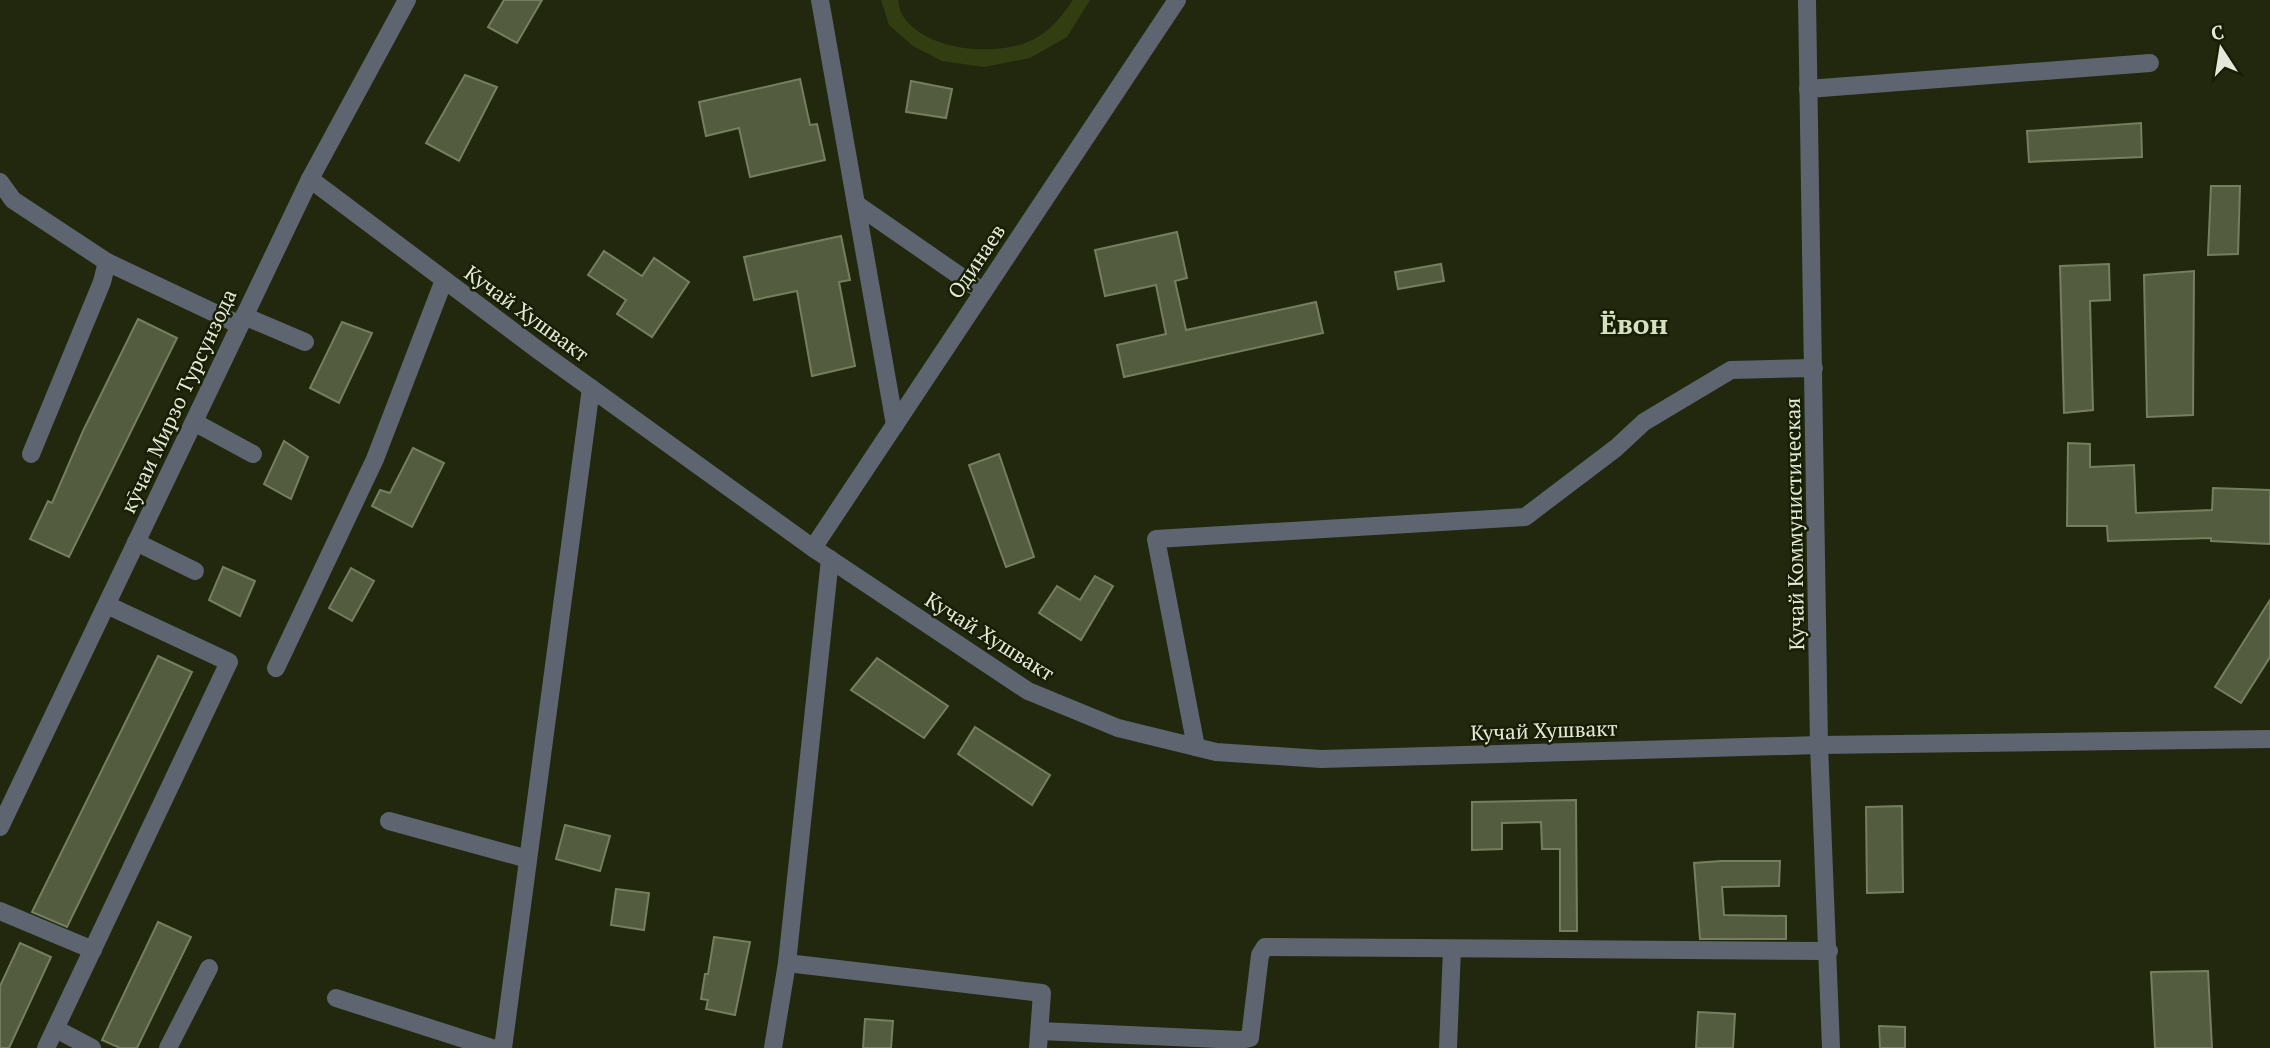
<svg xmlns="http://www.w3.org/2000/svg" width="2270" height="1048" viewBox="0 0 2270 1048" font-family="'PT Serif',serif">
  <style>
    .green { fill: #323d12 }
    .building { fill: #535c3f; stroke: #757f60; stroke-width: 2 }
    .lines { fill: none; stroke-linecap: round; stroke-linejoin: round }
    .minor { stroke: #5e6470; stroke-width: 18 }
    .labels { text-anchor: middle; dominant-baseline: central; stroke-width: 5; stroke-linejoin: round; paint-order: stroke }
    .street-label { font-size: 21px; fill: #e4ead9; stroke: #171e04 }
    .district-label { font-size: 28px; font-weight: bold; fill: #d5e0bf; stroke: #171e04 }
  </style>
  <rect width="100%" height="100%" fill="#21280d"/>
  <path class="green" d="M881 0H898C899 5 900 12 903 16 925 50 990 56 1025 43 1047 35 1060 19 1073 0H1090L1067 37 1030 58 984 67 942 61 913 46 889 25Z"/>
  <g class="building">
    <polygon points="504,0 542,0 517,43 488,27"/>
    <polygon points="465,75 497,87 459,161 426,143"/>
    <polygon points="800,79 810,125 817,124 825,160 750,177 739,128 706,136 699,102"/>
    <polygon points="911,81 952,89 946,118 906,112"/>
    <polygon points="2141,123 2142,157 2029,162 2027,131"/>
    <polygon points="2211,186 2240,186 2238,254 2208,255"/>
    <polygon points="1177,232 1187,278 1175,281 1186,330 1316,302 1323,333 1124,377 1117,345 1166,334 1156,285 1105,296 1095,250"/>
    <polygon points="841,236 850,280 839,282 855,366 812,376 797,291 754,300 744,257"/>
    <polygon points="604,251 642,276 654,258 689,282 652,337 617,314 626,300 588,275"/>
    <polygon points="1441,264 1444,281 1398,289 1395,272"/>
    <polygon points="2109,264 2110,300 2090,301 2093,410 2064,413 2060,266"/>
    <polygon points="2194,271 2193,415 2147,417 2144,275"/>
    <polygon points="138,319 177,338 69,557 30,539 48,501 52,503 83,431"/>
    <polygon points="342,322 372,333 339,403 310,388"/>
    <polygon points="284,441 308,457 291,499 264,484"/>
    <polygon points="2068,443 2090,444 2090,467 2134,465 2136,513 2212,510 2213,488 2270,490 2270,544 2211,541 2211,538 2108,541 2107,526 2067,526"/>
    <polygon points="413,448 444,463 412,527 372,506 380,490 390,493"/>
    <polygon points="999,454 1034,557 1006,567 969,465"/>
    <polygon points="223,567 255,581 240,616 209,600"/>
    <polygon points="351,568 374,581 352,621 329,608"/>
    <polygon points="1095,576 1113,586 1081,640 1039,613 1057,586 1080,600"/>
    <polygon points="2270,600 2270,657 2241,703 2215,687"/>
    <polygon points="158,656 192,672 67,927 32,912"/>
    <polygon points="877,658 948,706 924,738 851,690"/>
    <polygon points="975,727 1050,775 1032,805 958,754"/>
    <polygon points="1576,800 1577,931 1560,931 1560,849 1542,849 1541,822 1502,823 1502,849 1472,850 1472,802"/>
    <polygon points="1902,806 1903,892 1867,893 1866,807"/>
    <polygon points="565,825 610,836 600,871 556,859"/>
    <polygon points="1721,861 1780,861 1779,886 1722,887 1724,915 1786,916 1786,939 1700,939 1694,863"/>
    <polygon points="616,889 649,893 644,930 611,925"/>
    <polygon points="158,922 191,937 137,1048 120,1048 102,1040"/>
    <polygon points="714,937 750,942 735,1015 706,1009 708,1000 701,999 705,974 708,974"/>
    <polygon points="20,943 51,957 9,1048 0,1048 0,986"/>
    <polygon points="2208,971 2212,1048 2155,1048 2151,972"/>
    <polygon points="1698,1012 1735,1014 1733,1048 1696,1048"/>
    <polygon points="865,1019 893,1021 891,1048 863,1048"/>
    <polygon points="1879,1026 1905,1027 1905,1048 1880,1048"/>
  </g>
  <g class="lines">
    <g class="minor">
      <polyline points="820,0 895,425"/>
      <polyline points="1807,0 1819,745 1831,1048"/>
      <polyline points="1808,89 2150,63"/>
      <polyline points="310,179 538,350 813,548 1028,691 1118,728 1216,752 1321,759 1819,745 2270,739"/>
      <polyline points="0,182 13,200 107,262"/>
      <polyline points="856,204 983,292"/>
      <polyline points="244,316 305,342"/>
      <polyline points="194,422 253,454"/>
      <polyline points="31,454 102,282 107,262 240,325"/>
      <polyline points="136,542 195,571"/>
      <polyline points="813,548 1177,0"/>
      <polyline points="276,668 375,459 444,280"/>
      <polyline points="1196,747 1156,539 1525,517 1616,448 1644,422 1731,370 1814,368"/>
      <polyline points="389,821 528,859"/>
      <polyline points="0,827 310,179 407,0"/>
      <polyline points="0,911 93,950"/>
      <polyline points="787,963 1042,993 1038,1048"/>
      <polyline points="336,998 492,1048"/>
      <polyline points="56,1029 92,1048"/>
      <polyline points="1040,1031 1240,1040 1250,1038 1260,955 1265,947 1829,951"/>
      <polyline points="46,1048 229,662 107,605"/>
      <polyline points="168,1048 209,968"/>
      <polyline points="503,1048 591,388"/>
      <polyline points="773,1048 787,963 830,559"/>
      <polyline points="1448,1048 1452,949"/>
    </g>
  </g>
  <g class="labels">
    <g class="street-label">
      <text transform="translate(976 261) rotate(-56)">Одинаев</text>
      <text transform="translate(527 313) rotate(36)">Кучай Хушвакт</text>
      <text transform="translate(178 401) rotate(-65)">кӯчаи Мирзо Турсунзода</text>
      <text transform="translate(1794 524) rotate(-91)">Кучай Коммунистическая</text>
      <text transform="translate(990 636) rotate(32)">Кучай Хушвакт</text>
      <text transform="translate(1544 730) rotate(-2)">Кучай Хушвакт</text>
    </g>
    <g class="district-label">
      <text x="1634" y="323">Ёвон</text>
    </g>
  </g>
  <g transform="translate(2221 49) rotate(348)" stroke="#171e04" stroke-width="5" paint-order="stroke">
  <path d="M0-5L12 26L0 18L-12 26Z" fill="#e4ead9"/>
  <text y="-10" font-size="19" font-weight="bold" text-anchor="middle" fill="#e4ead9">С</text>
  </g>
</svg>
